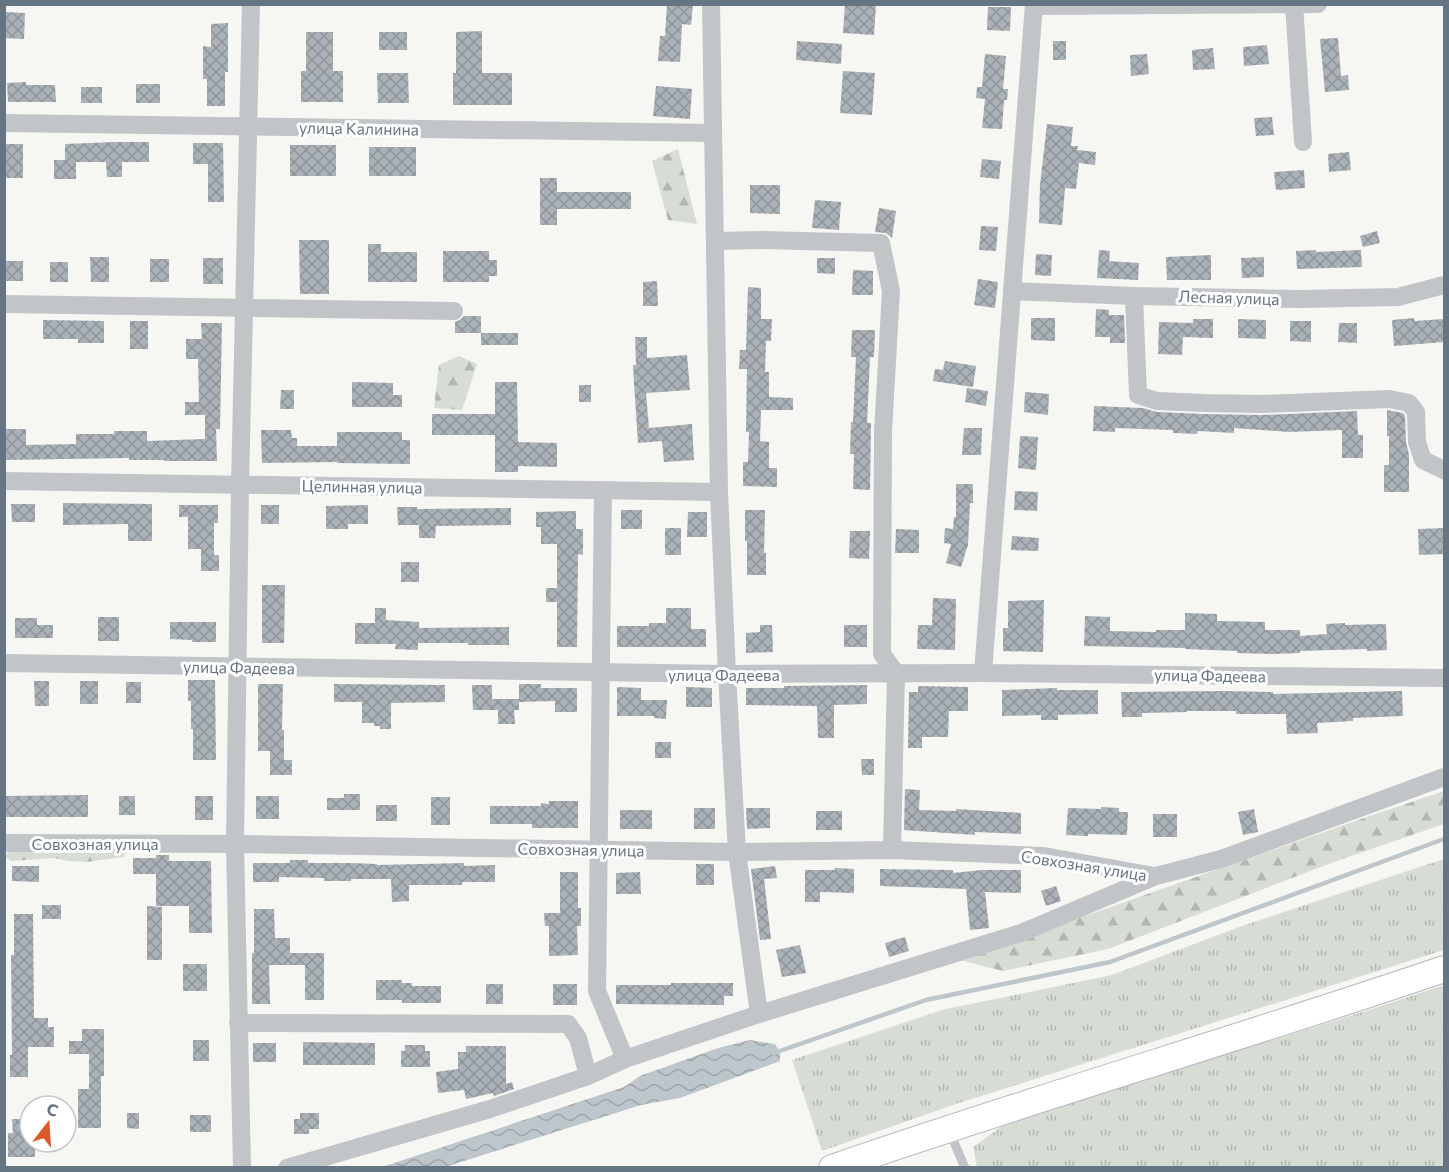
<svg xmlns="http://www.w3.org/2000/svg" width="1449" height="1172" viewBox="0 0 1449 1172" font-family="Commissioner,sans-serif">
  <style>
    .grass { fill: url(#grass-tufts) }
    .forest { fill: url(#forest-firs) }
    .water { fill: url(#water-waves) }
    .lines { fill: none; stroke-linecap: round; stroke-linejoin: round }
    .stream { stroke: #bcc6cb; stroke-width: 4.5 }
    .building { fill: url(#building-cross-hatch) }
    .secondary-casing { stroke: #b4b8bd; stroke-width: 28 }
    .lane { stroke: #c1c5c8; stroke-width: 9 }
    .street { stroke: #c1c5c8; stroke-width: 18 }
    .secondary { stroke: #fff; stroke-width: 26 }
    .labels { text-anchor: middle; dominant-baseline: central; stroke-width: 6; stroke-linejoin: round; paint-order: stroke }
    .street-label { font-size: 16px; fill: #667583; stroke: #fff }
  </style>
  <defs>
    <pattern id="grass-tufts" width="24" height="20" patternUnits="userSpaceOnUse" patternTransform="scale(1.5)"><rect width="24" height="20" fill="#d7ddd4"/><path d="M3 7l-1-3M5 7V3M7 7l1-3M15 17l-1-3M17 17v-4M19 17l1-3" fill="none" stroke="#b2b8b1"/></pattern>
    <pattern id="forest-firs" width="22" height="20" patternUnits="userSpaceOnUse" patternTransform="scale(1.5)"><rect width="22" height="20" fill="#d7ddd4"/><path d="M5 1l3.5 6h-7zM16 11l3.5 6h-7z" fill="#b2b8b1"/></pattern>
    <pattern id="water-waves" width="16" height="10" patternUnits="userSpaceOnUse" patternTransform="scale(1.5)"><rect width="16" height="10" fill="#bcc6cb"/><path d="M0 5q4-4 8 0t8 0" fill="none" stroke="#9da5aa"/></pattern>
    <pattern id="building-cross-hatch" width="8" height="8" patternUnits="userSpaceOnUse" patternTransform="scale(1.5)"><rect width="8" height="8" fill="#aab1b7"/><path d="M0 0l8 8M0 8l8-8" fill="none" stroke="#8e959a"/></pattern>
  </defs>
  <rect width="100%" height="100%" fill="#f6f6f3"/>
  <g class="grass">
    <polygon points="1444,859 1444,950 956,1104 822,1151 792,1060 942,1010 1112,975 1242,926"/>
    <polygon points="1444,985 1444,1167 977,1167 973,1147 1005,1124 1375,1008"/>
  </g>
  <g class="forest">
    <polygon points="678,149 697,224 668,220 652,161"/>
    <polygon points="459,356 477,364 462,410 434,408 439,365"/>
    <polygon points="1444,791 1444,824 1331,863 1108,949 1003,971 960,960 1361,819"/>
    <polygon points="11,848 125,848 124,857 86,862 68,861 54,858 11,861 5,857"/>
  </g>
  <polygon class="water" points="750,1040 775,1044 780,1052 780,1061 680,1098 641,1105 445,1167 382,1167 624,1087 640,1076 718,1048"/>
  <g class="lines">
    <polyline class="stream" points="774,1053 926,1000 1110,962 1444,839"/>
  </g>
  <g class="building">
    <polygon points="667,4 693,4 691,25 682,24 680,62 658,61 660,36 665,36"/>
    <polygon points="845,4 876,4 874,35 843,33"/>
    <polygon points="988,7 1011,7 1010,31 987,30"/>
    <polygon points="6,12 25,13 24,39 4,38"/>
    <polygon points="228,23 228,72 225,72 225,106 207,106 207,79 203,79 203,46 211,47 211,24"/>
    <polygon points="482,31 482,73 512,73 512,105 453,105 453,73 456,73 456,32"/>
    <polygon points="306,32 333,32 333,71 343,71 343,102 301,102 301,71 306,71"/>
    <rect x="379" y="32" width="28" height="18"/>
    <polygon points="1338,38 1341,76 1348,75 1349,90 1325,92 1320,39"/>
    <polygon points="797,41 842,44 841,64 796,60"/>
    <rect x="1053" y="41" width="13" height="19"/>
    <polygon points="1267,45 1269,64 1244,66 1243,47"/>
    <polygon points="1213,48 1215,69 1193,70 1192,50"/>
    <polygon points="985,54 1006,56 1003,89 1008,89 1007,100 1004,100 1002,129 982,128 985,99 976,98 977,87 982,87"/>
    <polygon points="1147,54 1149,74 1131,76 1130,55"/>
    <polygon points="843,71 875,73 872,115 840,113"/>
    <polygon points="377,73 408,73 409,103 378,103"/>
    <polygon points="26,82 26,85 55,85 56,102 8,102 7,83"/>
    <rect x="136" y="84" width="24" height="19"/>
    <polygon points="656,86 692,89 690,119 653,116"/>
    <rect x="81" y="87" width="21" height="16"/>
    <polygon points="1272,117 1274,135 1256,136 1254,118"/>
    <polygon points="1047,124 1073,127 1071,146 1078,146 1077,150 1096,152 1095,165 1079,163 1076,189 1065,188 1062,225 1039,223 1040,185"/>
    <polygon points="114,142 149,142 149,162 122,162 122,177 107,177 106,162 76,162 76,179 54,179 54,160 65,160 65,144"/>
    <polygon points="193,143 223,143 224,202 208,202 208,164 193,164"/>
    <rect x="4" y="144" width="19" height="34"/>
    <rect x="290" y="145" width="46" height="31"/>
    <rect x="369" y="147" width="47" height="29"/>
    <polygon points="1349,152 1351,170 1329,172 1328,154"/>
    <polygon points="982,159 1001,161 999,179 980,177"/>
    <polygon points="1304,170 1305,188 1276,190 1274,172"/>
    <polygon points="540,178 557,178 557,192 631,192 631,209 557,209 557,225 540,225"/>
    <polygon points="750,185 780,185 780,214 750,213"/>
    <polygon points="815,200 841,202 839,230 812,228"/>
    <polygon points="879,208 896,211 892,238 886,233 875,232"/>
    <polygon points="981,226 998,227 996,251 979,250"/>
    <polygon points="1377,231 1380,243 1363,247 1360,236"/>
    <polygon points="299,240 329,240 329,294 300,294"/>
    <polygon points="368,244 381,244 381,252 417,252 417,282 368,282"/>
    <polygon points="1099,250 1110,251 1109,261 1139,263 1138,280 1097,278"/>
    <polygon points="1316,250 1316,252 1361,250 1362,267 1297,269 1296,251"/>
    <polygon points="443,251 489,251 489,260 497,260 497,276 489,276 489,282 443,282"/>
    <polygon points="1036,254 1052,255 1051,276 1035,275"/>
    <polygon points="1211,255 1211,280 1167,280 1166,257"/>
    <polygon points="90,257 109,257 109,282 91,282"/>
    <polygon points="1264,257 1264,277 1242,278 1241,258"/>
    <rect x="203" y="258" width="20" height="26"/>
    <polygon points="817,258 835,258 835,274 817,273"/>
    <rect x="150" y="259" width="19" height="23"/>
    <rect x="4" y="261" width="19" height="20"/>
    <rect x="50" y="262" width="18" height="20"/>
    <polygon points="853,270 873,271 873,295 852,295"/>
    <polygon points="978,279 998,282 995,308 974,305"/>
    <polygon points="657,281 658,306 643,306 643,282"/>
    <polygon points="748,287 761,288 761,319 772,319 771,341 766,341 765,372 769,372 769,397 793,398 793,410 761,410 760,441 769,442 769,468 777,468 777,487 743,486 743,462 748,462 749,432 746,432 747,369 739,369 740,350 746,350"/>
    <polygon points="1096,309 1109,310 1109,315 1124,315 1125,343 1110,343 1110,337 1095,337"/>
    <polygon points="464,316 481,316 481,333 455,333 455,322 460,320"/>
    <polygon points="1031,318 1055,318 1055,341 1031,340"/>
    <polygon points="1414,318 1415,321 1444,319 1444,342 1394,346 1392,320"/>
    <polygon points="1193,319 1213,319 1213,338 1183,337 1182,355 1158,354 1159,322 1193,323"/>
    <polygon points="1238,319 1266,320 1266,339 1238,338"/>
    <polygon points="43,320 104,321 104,343 78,343 78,339 43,339"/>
    <rect x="130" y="321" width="18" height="28"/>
    <polygon points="1290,321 1311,321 1311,342 1290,341"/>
    <polygon points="201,323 222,323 220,429 216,429 217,461 164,461 164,460 129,460 129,458 4,460 4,429 26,429 26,445 76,444 76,434 114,434 114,431 147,431 147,441 205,439 205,415 185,415 185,402 199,402 198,359 186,359 186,339 202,339"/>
    <polygon points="1339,323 1357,323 1357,343 1338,342"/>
    <polygon points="852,330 875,330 874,357 870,357 867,423 871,423 870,490 853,489 854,454 850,454 851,422 853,422 856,357 851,357"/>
    <rect x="481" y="333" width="37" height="12"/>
    <polygon points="635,337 647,337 647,358 687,355 690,390 646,393 649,428 692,424 694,460 664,462 662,441 638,443 634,383 633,365 636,365"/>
    <polygon points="945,361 976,366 973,387 933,381 935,369 943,370"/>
    <polygon points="352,382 393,383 393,395 402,395 402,407 352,407"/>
    <polygon points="495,382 517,382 518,442 557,443 557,467 518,466 518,472 495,472 495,435 432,435 432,414 495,414"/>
    <rect x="579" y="385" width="12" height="17"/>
    <polygon points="967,388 988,391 986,406 965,402"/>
    <polygon points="281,390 294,390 294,409 280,409"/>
    <polygon points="1025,392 1049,394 1048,415 1024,412"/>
    <polygon points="1094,406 1143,408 1157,412 1203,414 1261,415 1357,411 1358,435 1363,435 1363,458 1342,458 1342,430 1289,432 1234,428 1234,433 1198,431 1197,434 1173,433 1173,430 1115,428 1115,432 1093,431"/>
    <polygon points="1387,410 1403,413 1405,416 1406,443 1409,454 1409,492 1384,492 1384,465 1389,465 1389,436 1387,436"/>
    <polygon points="964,428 982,428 981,455 962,455"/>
    <polygon points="261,430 291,430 292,438 297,438 297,446 337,446 337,432 402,432 402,440 410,440 410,464 337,463 337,462 262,463"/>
    <polygon points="1020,436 1038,437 1036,470 1018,468"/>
    <polygon points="956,484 973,484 973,503 970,503 968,545 961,567 946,563 951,544 944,543 945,528 953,529 954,517 956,517"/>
    <polygon points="1015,491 1038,492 1037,511 1014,510"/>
    <polygon points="63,503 152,504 152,541 128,541 128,524 63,525"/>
    <polygon points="11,504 35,504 35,522 12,522"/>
    <polygon points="179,505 218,505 218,523 214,523 214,555 219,555 219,571 201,571 201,549 188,549 188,517 179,517"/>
    <rect x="261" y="505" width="18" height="19"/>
    <polygon points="368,505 368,524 348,524 348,529 326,529 326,506"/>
    <polygon points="397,507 417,507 417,509 511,508 511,525 436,526 435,538 419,538 419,525 398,525"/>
    <rect x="621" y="510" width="21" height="19"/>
    <polygon points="745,510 765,510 764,553 766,553 766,575 747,575 747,541 745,541"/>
    <polygon points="576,511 576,529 583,529 583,555 578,554 577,647 557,647 557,602 546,602 546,588 557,588 557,544 541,544 541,527 536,527 536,512"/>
    <polygon points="688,512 707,512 707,537 687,537"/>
    <rect x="665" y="528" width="16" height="27"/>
    <polygon points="1444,528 1444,554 1419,555 1418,529"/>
    <polygon points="896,529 919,530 919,553 895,553"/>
    <polygon points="850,531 870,531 869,559 849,558"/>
    <polygon points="1012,536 1039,538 1038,551 1011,550"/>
    <rect x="401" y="562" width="18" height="20"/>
    <polygon points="262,585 285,585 284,643 262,643"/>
    <polygon points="933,598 956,599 955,650 917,649 918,625 932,625"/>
    <polygon points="1044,600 1043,652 1003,651 1003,628 1008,628 1008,601"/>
    <polygon points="375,608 386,608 386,620 419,622 419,628 509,627 509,645 468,645 468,643 418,643 418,650 395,649 396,644 355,644 355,623 375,623"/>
    <polygon points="666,608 691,608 691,629 706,629 706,647 617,647 617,626 649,626 649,623 666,623"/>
    <polygon points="1185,613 1217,614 1217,621 1265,622 1265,630 1300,630 1300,636 1327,634 1326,624 1345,623 1345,625 1386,624 1387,650 1367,651 1367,649 1300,651 1300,653 1273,654 1237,653 1237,651 1185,649 1185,648 1084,646 1085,616 1110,617 1110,631 1156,632 1156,630 1185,630"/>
    <rect x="98" y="617" width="21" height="24"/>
    <polygon points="15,618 37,618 37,625 53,625 53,638 15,638"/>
    <polygon points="170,622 216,622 216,642 192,642 192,640 170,639"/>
    <polygon points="760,625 772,625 773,652 746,653 746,633 760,632"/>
    <rect x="844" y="625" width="23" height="22"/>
    <polygon points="188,680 215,680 216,760 193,760 193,729 191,729 191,701 188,701"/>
    <polygon points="34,681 49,681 49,706 35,706"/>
    <rect x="80" y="681" width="18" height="23"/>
    <rect x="126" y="682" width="15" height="21"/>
    <polygon points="258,684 283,684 282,730 284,730 284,760 292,760 292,775 270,775 270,751 258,751"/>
    <polygon points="334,684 445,685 445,702 391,703 391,729 380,729 380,726 374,726 374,723 362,723 362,702 334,702"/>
    <polygon points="519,684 541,684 541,688 577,688 577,712 555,712 555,701 519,702 519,710 514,710 515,724 498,724 498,710 473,710 472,685 492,685 492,699 519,699"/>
    <polygon points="867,685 867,704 834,705 834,738 818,738 817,706 746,705 746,688 784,688 784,686"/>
    <polygon points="918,686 968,687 968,711 949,711 948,737 922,737 922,748 908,748 909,692 918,692"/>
    <polygon points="617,687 641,688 641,700 667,700 666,719 654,718 654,716 617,716"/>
    <polygon points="686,687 712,688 712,707 686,707"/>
    <polygon points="1057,688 1057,690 1098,690 1098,714 1058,715 1058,720 1041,720 1041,715 1002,716 1002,690"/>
    <polygon points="1223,691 1273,692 1273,694 1402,691 1403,716 1353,718 1353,721 1317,723 1318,733 1287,734 1286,714 1236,714 1236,711 1187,711 1187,712 1142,713 1142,717 1122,717 1121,692"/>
    <rect x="655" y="742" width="16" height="16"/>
    <polygon points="861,759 874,759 874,775 862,775"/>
    <polygon points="905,789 920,790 919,810 956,811 956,809 1021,813 1021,834 975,832 975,835 904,830"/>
    <polygon points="344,794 360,794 360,810 327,810 327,798 344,798"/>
    <polygon points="88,795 88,817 4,817 4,796"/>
    <rect x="119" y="796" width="16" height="19"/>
    <rect x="195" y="796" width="18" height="24"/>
    <rect x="256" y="796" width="23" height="23"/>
    <rect x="431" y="797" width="19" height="28"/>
    <polygon points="549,801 578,801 578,828 532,828 532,824 490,824 490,806 541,806 541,803 549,804"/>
    <rect x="376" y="805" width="21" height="16"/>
    <polygon points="1101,807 1119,808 1119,812 1128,812 1127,835 1088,834 1088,836 1066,835 1068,808 1101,809"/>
    <rect x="694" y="808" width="21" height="21"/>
    <polygon points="746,808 770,808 770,828 747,829"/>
    <polygon points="1254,809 1258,832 1243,835 1238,812"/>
    <rect x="620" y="810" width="32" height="19"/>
    <rect x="816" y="811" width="26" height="19"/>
    <rect x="1153" y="814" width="24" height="23"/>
    <polygon points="156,855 169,855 169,861 211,861 212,933 189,933 189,906 156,906 156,874 133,874 133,858 156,858"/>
    <polygon points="290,860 308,860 308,863 351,863 377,864 377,865 464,863 464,866 495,865 495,882 462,882 462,885 409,885 409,901 392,902 391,879 351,879 351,881 324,881 324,878 279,877 279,882 253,882 253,863 290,863"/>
    <rect x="696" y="864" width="18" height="21"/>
    <polygon points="12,866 39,866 39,882 12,881"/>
    <polygon points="775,866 777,878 764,879 771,939 760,940 751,869"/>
    <polygon points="835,868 854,869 854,893 820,892 820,902 805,902 805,870 835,870"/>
    <polygon points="880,869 953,870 953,873 982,870 1021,870 1021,893 985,892 989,928 970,930 966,889 880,886"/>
    <polygon points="560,872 578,872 578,908 581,908 581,926 577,926 578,955 549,956 549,926 545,926 544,913 560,913"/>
    <polygon points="640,872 641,894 616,894 616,873"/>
    <polygon points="1056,886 1061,901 1046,906 1041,891"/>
    <rect x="42" y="905" width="19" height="14"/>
    <polygon points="147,906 162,907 162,960 147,960"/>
    <polygon points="254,909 274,909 275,938 290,938 290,953 324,953 324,1000 305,1000 305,965 269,965 270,1004 252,1004 252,953 254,953"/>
    <polygon points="14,914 33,914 34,1018 48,1018 48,1027 54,1027 54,1047 28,1047 28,1077 10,1077 10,1055 12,1055 11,955 14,955"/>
    <polygon points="905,937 909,951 889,957 885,943"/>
    <polygon points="800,945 806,973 782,977 776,950"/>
    <rect x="183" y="964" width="24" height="27"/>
    <polygon points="376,980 402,980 402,983 412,983 412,986 441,986 441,1003 402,1003 402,1000 376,1000"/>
    <polygon points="671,983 733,983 733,996 724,996 724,1005 616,1004 616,985 671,985"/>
    <rect x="486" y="984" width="17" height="20"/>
    <rect x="553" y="984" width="24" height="21"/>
    <polygon points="82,1029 104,1029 104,1076 101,1076 101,1128 78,1128 78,1089 89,1089 89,1054 69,1054 69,1041 82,1041"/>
    <rect x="193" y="1040" width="16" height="21"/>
    <polygon points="303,1042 375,1043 375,1065 303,1065"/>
    <rect x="253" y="1043" width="23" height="19"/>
    <polygon points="405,1045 425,1045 425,1051 430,1051 430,1067 401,1067 401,1051 405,1051"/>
    <polygon points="466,1046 506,1046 506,1084 512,1082 514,1089 494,1096 493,1093 466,1099 464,1090 438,1093 436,1072 458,1069 458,1052 466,1052"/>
    <polygon points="127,1113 139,1113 139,1129 127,1128"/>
    <polygon points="300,1113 319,1113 319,1129 309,1129 309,1134 294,1134 294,1119 300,1119"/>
    <rect x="190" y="1115" width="21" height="17"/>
    <polygon points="12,1119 30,1119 30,1142 35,1142 35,1157 8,1157 8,1133 13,1133"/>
  </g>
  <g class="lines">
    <g class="secondary-casing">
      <path id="secondary" d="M832 1168C1035 1098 1241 1038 1444 969"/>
    </g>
    <polyline class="lane" points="949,1130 965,1168"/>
    <g class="street">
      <polyline points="711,4 719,492 727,674 737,852 759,1014"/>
      <polyline points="1294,4 1303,142"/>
      <polyline points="1034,6 1318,4"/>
      <polyline points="4,123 713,133"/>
      <polyline points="715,241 763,240 881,243 891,291 883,432 882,654 896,673 892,850"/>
      <polyline points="1012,291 1134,296 1301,299 1398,297 1444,285"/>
      <polyline points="1134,296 1138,395 1157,401 1203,403 1261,404 1389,399 1409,403 1416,412 1417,442 1423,460 1444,470"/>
      <polyline points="4,304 454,311"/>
      <polyline points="4,481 719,492"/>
      <polyline points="603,490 597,991 625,1059"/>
      <polyline points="4,663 727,674 983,673 1444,678"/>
      <polyline points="983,673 1034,4"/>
      <polyline points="4,843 235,844 737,852 892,850 1044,856 1154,876"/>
      <polyline points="238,1023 568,1024 578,1038 588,1076"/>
      <polyline points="242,1168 235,844 240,484 251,4"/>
      <polyline points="287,1168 490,1109 588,1076 625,1059 759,1014 1021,933 1156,876 1221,859 1444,777"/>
    </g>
    <use href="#secondary" class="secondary"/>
  </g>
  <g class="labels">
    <g class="street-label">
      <text transform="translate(359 128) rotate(1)">улица Калинина</text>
      <text transform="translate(1229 297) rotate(2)">Лесная улица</text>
      <text transform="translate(362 486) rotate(1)">Целинная улица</text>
      <text transform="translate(239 667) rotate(1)">улица Фадеева</text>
      <text x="724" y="674">улица Фадеева</text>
      <text transform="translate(1210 675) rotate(1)">улица Фадеева</text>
      <text x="95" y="843">Совхозная улица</text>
      <text transform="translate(581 849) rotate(1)">Совхозная улица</text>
      <text transform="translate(1084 865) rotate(9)">Совхозная улица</text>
    </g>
  </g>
  <rect width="1449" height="1172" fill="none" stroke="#667583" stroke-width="12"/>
  <g transform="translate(48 1124) rotate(17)"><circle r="28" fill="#ffffff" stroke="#c2c8cd" stroke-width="1.5"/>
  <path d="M0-4.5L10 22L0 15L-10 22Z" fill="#de592a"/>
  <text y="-9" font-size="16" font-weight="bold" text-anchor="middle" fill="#667583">С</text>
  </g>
</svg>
